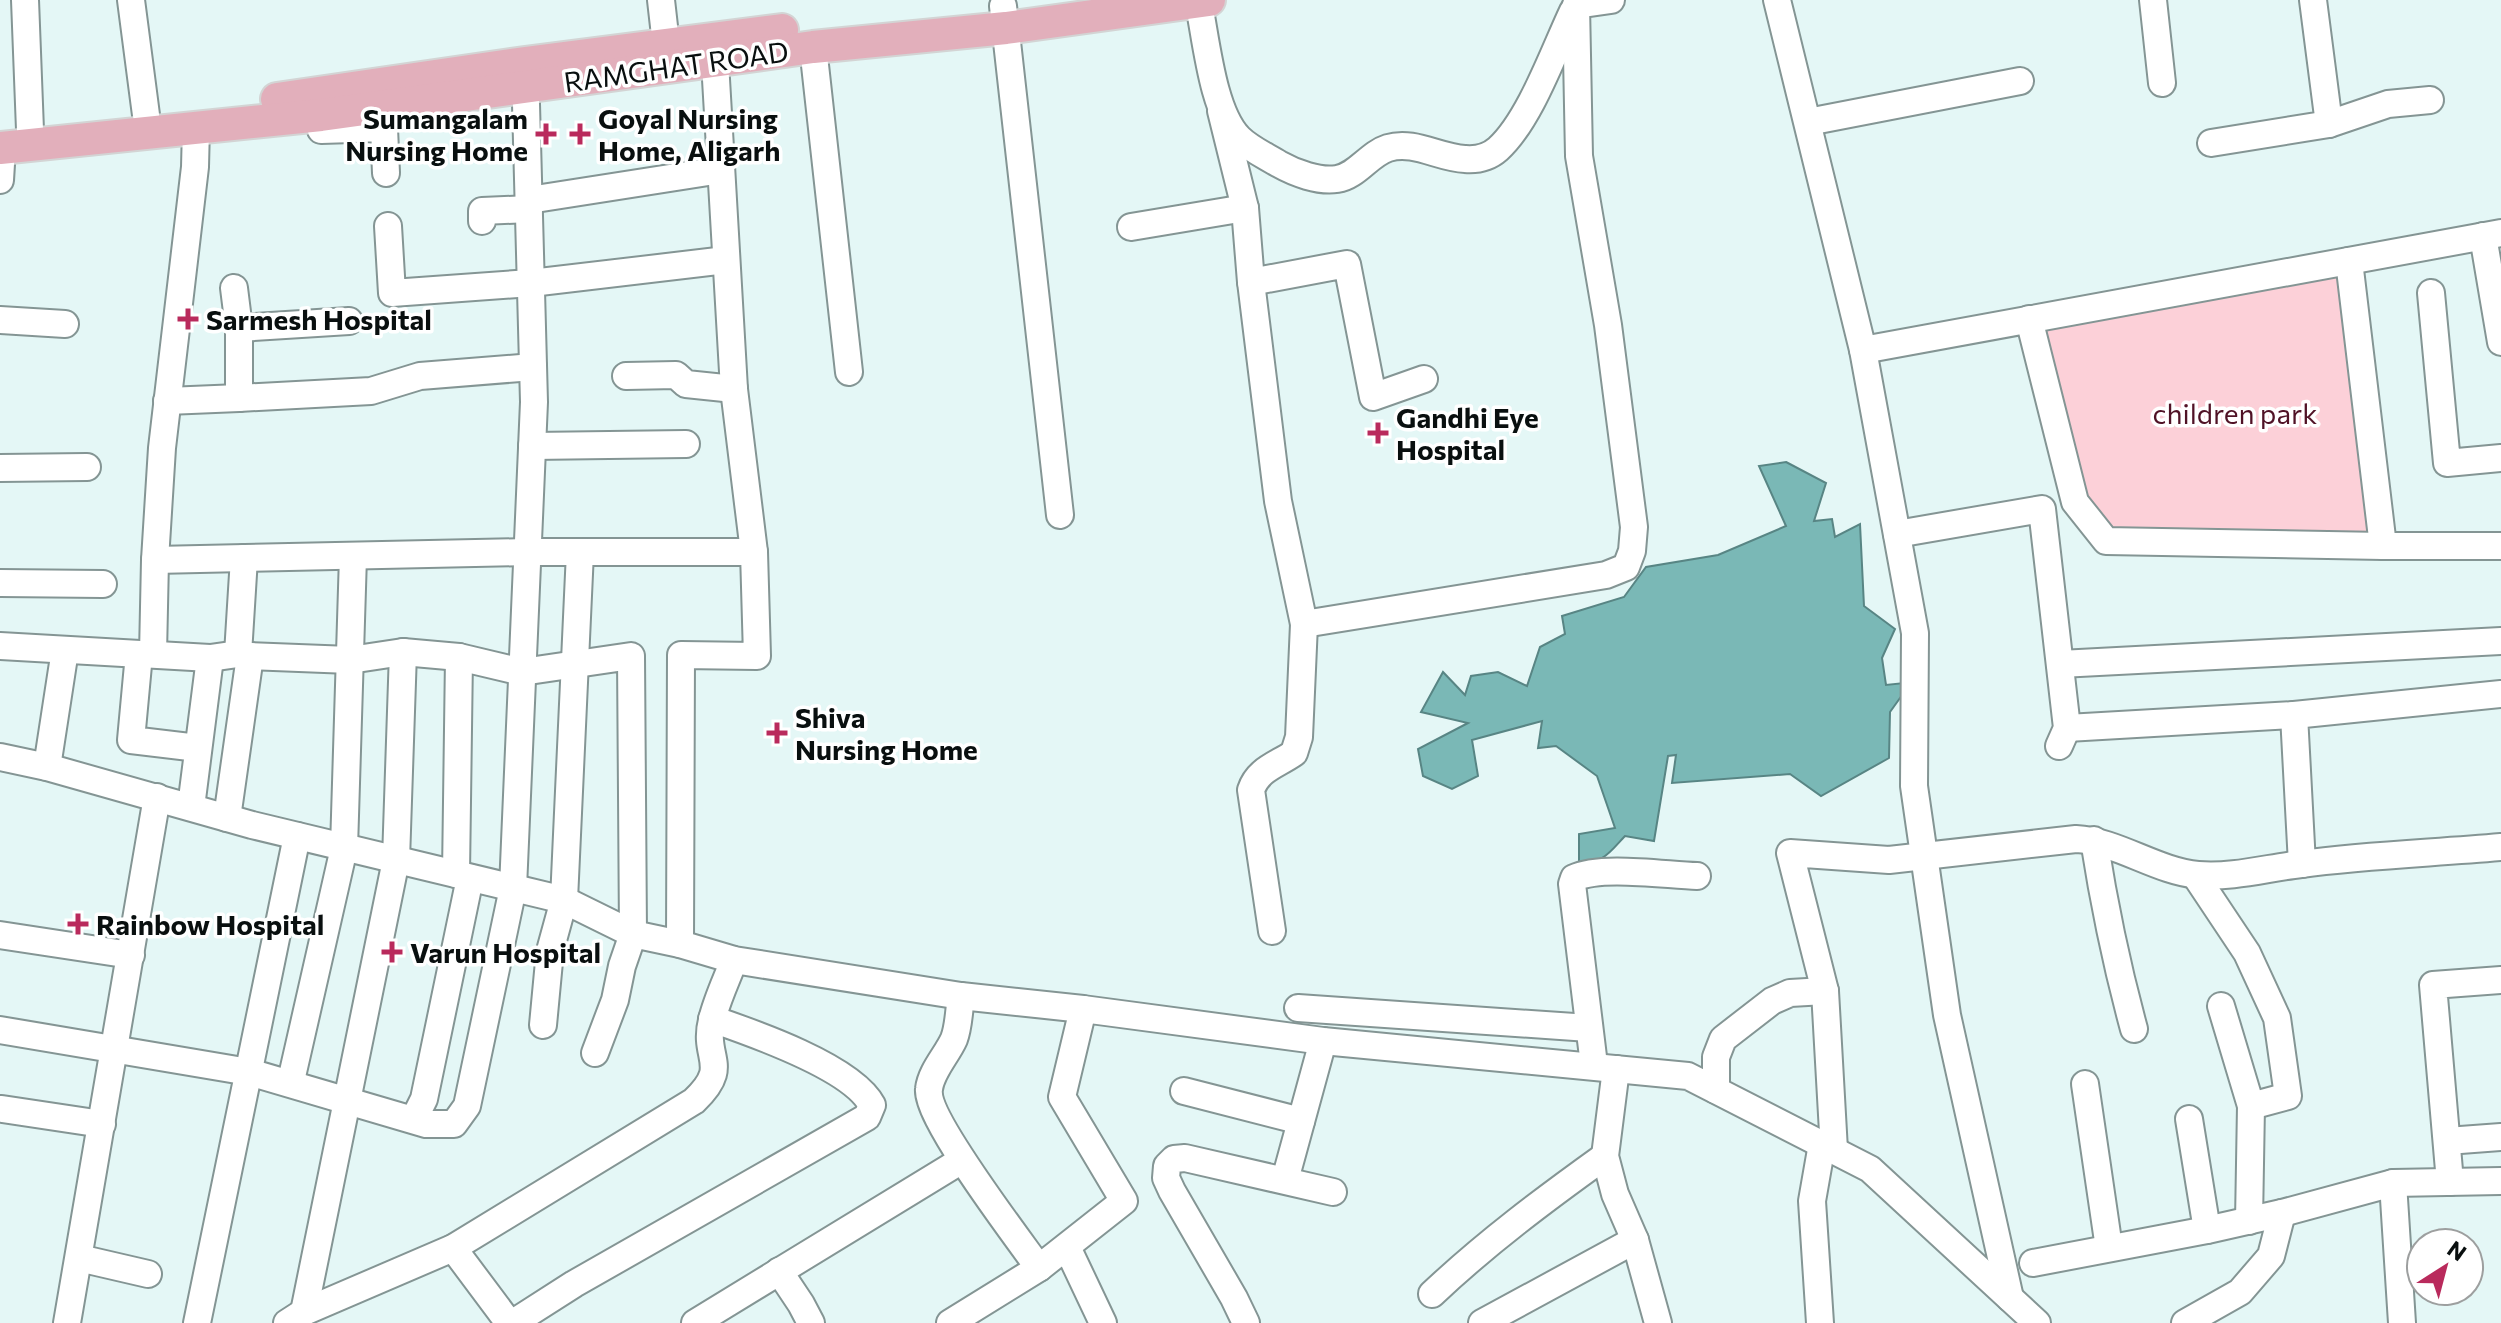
<svg xmlns="http://www.w3.org/2000/svg" width="2501" height="1323" viewBox="0 0 2501 1323" font-family="Commissioner,sans-serif">
  <style>
    .green { fill: #fcd0d8 }
    .water { fill: #7ab8b6; stroke: #588584; stroke-width: 2 }
    .lines { fill: none; stroke-linecap: round; stroke-linejoin: round }
    .minor-casing { stroke: #849594; stroke-width: 30 }
    .major-casing { stroke: #d3d4d4; stroke-width: 36 }
    .minor { stroke: #fff; stroke-width: 26 }
    .major { stroke: #e2afbb; stroke-width: 32 }
    .poi-dot { fill: #b92a5c; stroke: #fff; stroke-width: 3 }
    .labels { text-anchor: middle; dominant-baseline: central; stroke-width: 7; stroke-linejoin: round; paint-order: stroke }
    .street-label { font-size: 28px; fill: #090f0f; stroke: #fff }
    .poi-label { font-size: 28px; font-weight: bold; fill: #090f0f; stroke: #fff; text-anchor: start }
    .park-label { font-size: 28px; fill: #501226; stroke: #fff }
  </style>
  <rect width="100%" height="100%" fill="#e4f7f6"/>
  <polygon class="green" points="2349,261 2383,546 2120,541 2075,502 2029,319"/>
  <path class="water" d="M1786 462 1826 483 1814 521 1832 519 1835 537 1860 524 1864 606 1895 629 1882 658 1886 685 1904 683 1905 691 1890 712 1889 758 1821 796 1790 774 1672 783 1676 755 1668 756 1654 841 1625 836C1609 853 1604 863 1579 863V834L1615 828 1597 776 1556 746 1538 748 1542 721 1472 740 1478 776 1452 789 1423 776 1418 749 1468 723 1421 712 1443 672 1465 695 1471 676 1498 672 1527 686 1540 647 1565 634 1562 616 1624 597 1646 567 1718 555 1786 526 1759 466Z"/>
  <g class="lines">
    <g class="minor-casing">
      <g id="minor">
        <polyline points="25,0 30,130"/>
        <polyline points="131,0 146,115"/>
        <polyline points="661,0 666,44"/>
        <path d="M1198 0C1206 37 1212 111 1239 138 1250 149 1266 156 1279 164 1295 173 1319 182 1337 179 1357 176 1369 154 1388 148 1414 140 1439 158 1465 159 1477 160 1489 157 1498 149 1530 120 1554 51 1573 11"/>
        <polyline points="1777,0 1863,350 2501,233"/>
        <polyline points="2153,0 2162,83"/>
        <polyline points="1003,6 1060,515"/>
        <polyline points="813,47 849,372"/>
        <polyline points="1221,111 1245,208 1251,282 1278,501 1304,624 1606,575 1626,567 1632,551 1634,527 1608,325 1579,156 1576,5 1611,0"/>
        <polyline points="321,115 321,130 384,128 386,173"/>
        <polyline points="1808,122 2020,81"/>
        <polyline points="2329,124 2388,104 2430,100"/>
        <polyline points="2211,143 2329,124 2313,0"/>
        <polyline points="0,180 2,148"/>
        <polyline points="529,200 721,170"/>
        <polyline points="482,221 482,211 529,209"/>
        <polyline points="388,226 392,293 531,283 726,260"/>
        <polyline points="1131,227 1245,208"/>
        <polyline points="2483,236 2501,342"/>
        <polyline points="1251,282 1347,264 1373,397 1424,379"/>
        <polyline points="234,288 239,328 349,321"/>
        <polyline points="2431,293 2447,463 2501,458"/>
        <polyline points="2029,319 2075,502 2106,541 2383,546 2349,261"/>
        <polyline points="0,320 65,324"/>
        <polyline points="239,328 239,398 371,391 420,376 533,367"/>
        <polyline points="1863,350 1915,633 1914,786 1947,1015 2010,1298"/>
        <polyline points="626,376 676,375 686,384 734,389"/>
        <polyline points="167,401 239,398"/>
        <polyline points="532,446 686,444"/>
        <polyline points="0,468 87,467"/>
        <polyline points="1897,534 2042,509 2067,728 2059,746"/>
        <polyline points="2383,546 2501,546"/>
        <polyline points="155,560 527,552 754,552"/>
        <polyline points="0,583 103,584"/>
        <polyline points="0,646 210,658 238,654"/>
        <polyline points="139,654 131,740 198,748"/>
        <polyline points="153,654 155,560 162,448 195,167 196,127"/>
        <polyline points="250,656 350,660 403,652 459,657 522,672 631,656 633,934 622,966 615,1000 595,1053"/>
        <polyline points="2060,664 2501,641"/>
        <polyline points="2067,728 2294,715"/>
        <polyline points="0,757 47,767 252,825 564,900 633,934 680,944 734,960 961,996 1083,1009 1323,1041 1688,1076 1870,1169 2037,1323"/>
        <polyline points="47,767 65,650"/>
        <polyline points="191,807 210,658"/>
        <polyline points="227,818 250,656 238,654 244,558"/>
        <path d="M2094 840C2104 904 2117 967 2134 1029"/>
        <polyline points="2302,864 2294,715 2501,694"/>
        <polyline points="456,874 459,657"/>
        <polyline points="2195,875 2247,953 2277,1018 2288,1096 2251,1106"/>
        <path d="M1272 931 1251 790C1258 769 1277 765 1294 753L1299 737 1304 624"/>
        <polyline points="0,935 131,955"/>
        <polyline points="680,944 681,655 757,656 754,552 734,389 715,62"/>
        <path d="M961 996C959 1009 959 1026 954 1039 947 1055 931 1071 929 1089 925 1117 1019 1240 1039 1268"/>
        <polyline points="2221,1006 2251,1106 2249,1221"/>
        <polyline points="1298,1008 1589,1028"/>
        <polyline points="543,1025 550,951 564,900 580,552"/>
        <polyline points="0,1030 249,1072 426,1124 454,1124 467,1106 513,888 534,402 525,67"/>
        <path d="M1594 1065 1572 884 1574 878C1601 865 1665 875 1697 876"/>
        <polyline points="1616,1069 1605,1156 1615,1194 1635,1240 1658,1323"/>
        <polyline points="293,1072 344,848 353,556"/>
        <polyline points="2085,1084 2109,1248"/>
        <polyline points="1716,1090 1716,1057 1723,1039 1772,1001 1790,993 1825,991"/>
        <polyline points="1184,1091 1301,1121"/>
        <polyline points="2,1109 102,1124"/>
        <polyline points="414,1119 424,1099 470,878"/>
        <polyline points="2189,1119 2207,1230"/>
        <polyline points="2447,1141 2501,1137"/>
        <path d="M1834 1150 1825 991 1790 853 1889 860 2076 839C2117 841 2156 871 2198 875 2232 878 2267 868 2301 864 2367 855 2434 853 2501 847"/>
        <polyline points="1285,1180 1323,1041"/>
        <polyline points="2450,1182 2433,985 2501,980"/>
        <polyline points="2393,1183 2402,1323"/>
        <polyline points="1067,1247 1103,1323"/>
        <polyline points="453,1248 509,1323"/>
        <polyline points="79,1258 148,1274"/>
        <polyline points="2033,1263 2207,1230 2282,1213 2393,1183 2501,1181"/>
        <polyline points="779,1271 801,1304 811,1323"/>
        <path d="M1432 1294C1486 1243 1545 1199 1605 1156"/>
        <polyline points="304,1312 396,860 403,652"/>
        <polyline points="67,1323 157,797"/>
        <polyline points="197,1323 297,836"/>
        <path d="M287 1323 304 1312 453 1248 694 1101C732 1065 702 1059 712 1020 717 999 727 979 734 960"/>
        <path d="M513 1323 574 1284 867 1117 872 1105C852 1067 753 1033 712 1019"/>
        <polyline points="695,1323 962,1160"/>
        <polyline points="950,1323 1039,1268 1124,1201 1062,1097 1083,1009"/>
        <polyline points="1246,1323 1234,1298 1172,1191 1166,1178 1167,1166 1174,1159 1185,1158 1333,1192"/>
        <polyline points="1482,1323 1635,1240"/>
        <polyline points="1820,1323 1812,1201 1822,1144"/>
        <polyline points="2185,1323 2240,1292 2271,1256 2282,1213"/>
      </g>
    </g>
    <g class="major-casing">
      <g id="major">
        <polyline points="277,99 525,63 782,30"/>
        <polyline points="0,148 321,115 813,47 1006,28 1209,0"/>
      </g>
    </g>
    <use href="#minor" class="minor"/>
    <use href="#major" class="major"/>
  </g>
  <g class="poi-dot">
    <path d="M542 122h8v8h8v8h-8v8h-8v-8h-8v-8h8z"/>
    <path d="M576 122h8v8h8v8h-8v8h-8v-8h-8v-8h8z"/>
    <path d="M184 307h8v8h8v8h-8v8h-8v-8h-8v-8h8z"/>
    <path d="M1374 421h8v8h8v8h-8v8h-8v-8h-8v-8h8z"/>
    <path d="M773 721h8v8h8v8h-8v8h-8v-8h-8v-8h8z"/>
    <path d="M74 912h8v8h8v8h-8v8h-8v-8h-8v-8h8z"/>
    <path d="M388 940h8v8h8v8h-8v8h-8v-8h-8v-8h8z"/>
  </g>
  <g class="labels">
    <g class="street-label">
      <text transform="translate(676 66) rotate(-8)">RAMGHAT ROAD</text>
    </g>
    <g class="poi-label">
      <text x="528" y="118" text-anchor="end">Sumangalam<tspan x="528" dy="32">Nursing Home</tspan></text>
      <text x="598" y="118">Goyal Nursing<tspan x="598" dy="32">Home, Aligarh</tspan></text>
      <text x="206" y="319">Sarmesh Hospital</text>
      <text x="1396" y="417">Gandhi Eye<tspan x="1396" dy="32">Hospital</tspan></text>
      <text x="795" y="717">Shiva<tspan x="795" dy="32">Nursing Home</tspan></text>
      <text x="96" y="924">Rainbow Hospital</text>
      <text x="410" y="952">Varun Hospital</text>
    </g>
    <g class="park-label">
      <text x="2235" y="413">children park</text>
    </g>
  </g>
  <g transform="translate(2445 1267) rotate(36)"><circle r="38" fill="#ffffff" stroke="#9d9f9f" stroke-width="2"/>
  <path d="M0-6L14 30L0 20L-14 30Z" fill="#b92a5c"/>
  <text y="-12" font-size="22" font-weight="bold" text-anchor="middle" fill="#090f0f">N</text>
  </g>
</svg>
